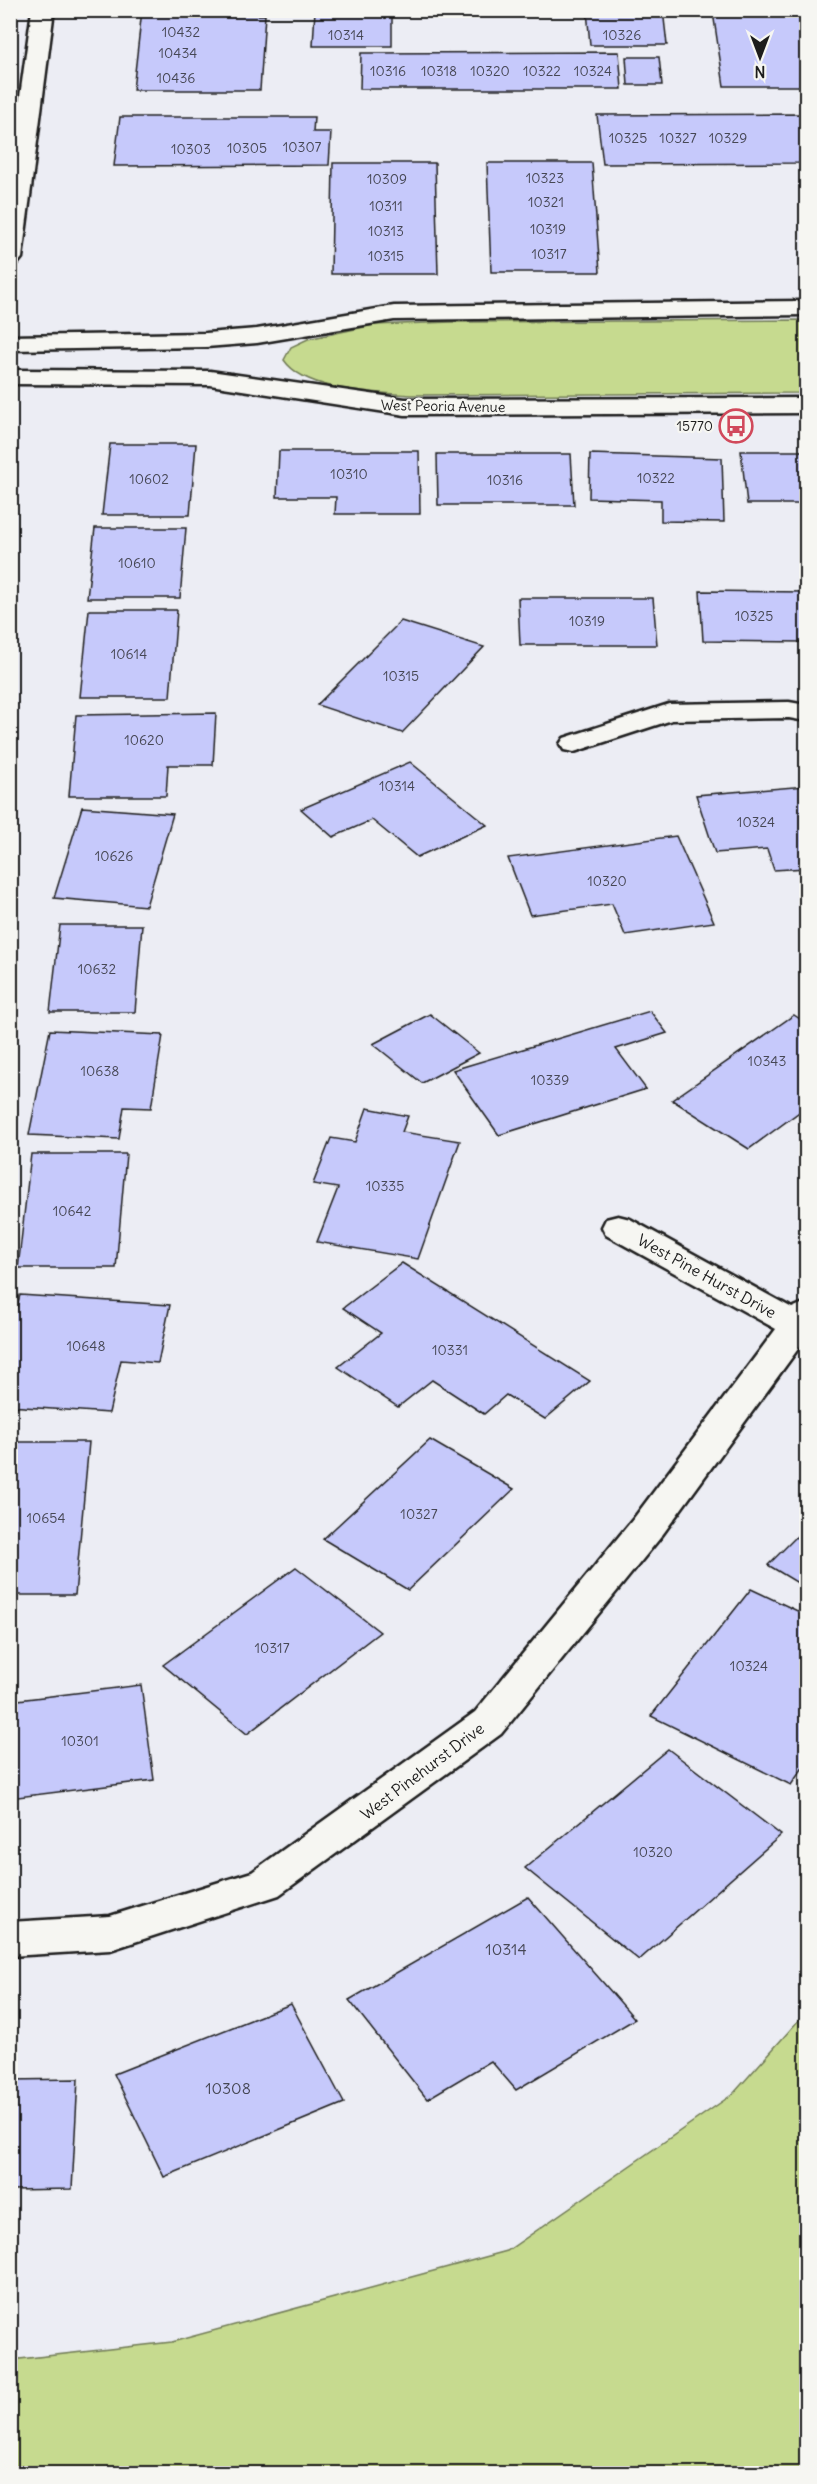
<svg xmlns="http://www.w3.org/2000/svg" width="817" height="2484" viewBox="0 0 817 2484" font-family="Delius,sans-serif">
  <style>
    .green { fill: #c6da8f; stroke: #717b56; stroke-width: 1.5 }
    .building { fill: #c6c9fb; stroke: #1c1c1c; stroke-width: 1.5 }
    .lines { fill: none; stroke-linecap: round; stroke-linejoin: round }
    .minor-casing { stroke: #1c1c1c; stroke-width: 5 }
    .minor { fill: #f6f6f2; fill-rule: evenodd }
    .labels { text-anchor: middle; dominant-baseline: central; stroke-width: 4.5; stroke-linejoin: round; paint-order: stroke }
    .number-label { font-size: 14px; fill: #464754 }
    .far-street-label { font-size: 14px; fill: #1c1c1c; stroke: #f6f6f2 }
    .far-poi-label { font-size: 14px; fill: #1c1c1c; stroke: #f6f6f2; text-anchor: end }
    .street-label { font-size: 16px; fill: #1c1c1c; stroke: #f6f6f2 }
    .near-number-label { font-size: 16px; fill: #464754 }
  </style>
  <rect width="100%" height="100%" fill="#ecedf4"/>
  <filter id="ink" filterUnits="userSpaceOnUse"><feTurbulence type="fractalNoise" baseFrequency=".0167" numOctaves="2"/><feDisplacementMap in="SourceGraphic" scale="12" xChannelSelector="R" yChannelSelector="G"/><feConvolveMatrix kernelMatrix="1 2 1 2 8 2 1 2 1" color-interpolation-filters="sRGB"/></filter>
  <g filter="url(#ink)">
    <g class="green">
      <path d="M806 320V393L410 395C373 392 306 392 284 360L291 347 308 339 374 325 452 322Z"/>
      <polygon points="806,2012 806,2473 11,2473 11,2360 172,2342 507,2251 733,2094"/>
    </g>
    <g class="building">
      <polygon points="142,10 222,10 221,15 265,15 260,90 133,90"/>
      <polygon points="315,10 392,10 392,46 313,46"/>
      <polygon points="587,10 663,10 667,45 590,45"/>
      <polygon points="765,10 806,10 806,86 724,86 713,12 766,12"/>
      <polygon points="619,52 622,89 360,89 361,53"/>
      <polygon points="626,57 659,57 662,85 628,85"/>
      <polygon points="806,114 806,163 603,164 597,115"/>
      <polygon points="120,117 314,117 313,132 331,132 329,165 114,166"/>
      <polygon points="333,163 435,163 438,274 331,274"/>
      <polygon points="487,163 592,163 600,272 491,272"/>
      <polygon points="110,444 196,444 190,515 102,515"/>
      <polygon points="279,451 419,451 420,514 335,514 336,497 277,497"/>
      <polygon points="741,451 806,451 806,504 747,504"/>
      <polygon points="437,454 571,454 574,505 438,505"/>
      <polygon points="590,454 722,458 724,522 661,521 661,500 589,498"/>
      <polygon points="95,528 186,528 180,598 87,598"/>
      <polygon points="700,591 806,592 806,642 703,641"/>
      <polygon points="518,598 653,598 657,645 520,645"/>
      <polygon points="89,610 177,610 170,697 80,697"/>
      <polygon points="401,621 484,647 402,733 317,705"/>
      <polygon points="216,713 213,765 168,765 166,796 69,796 76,715"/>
      <polygon points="410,762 487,825 417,857 372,820 333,837 301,809"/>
      <polygon points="806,786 806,868 774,870 767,849 715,853 696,795"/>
      <polygon points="82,807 173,814 146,906 54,898"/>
      <polygon points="676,836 714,922 625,935 612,904 530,915 508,858"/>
      <polygon points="60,925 142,925 135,1012 50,1012"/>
      <polygon points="650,1011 667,1033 616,1049 646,1089 499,1135 453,1070"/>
      <polygon points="430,1014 479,1053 422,1083 373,1044"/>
      <polygon points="794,1015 806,1023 806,1107 749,1149 672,1100"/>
      <polygon points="50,1030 163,1035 151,1108 124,1107 119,1139 29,1135"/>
      <polygon points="367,1108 408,1116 402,1132 460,1141 418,1259 317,1242 338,1188 313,1184 331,1138 355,1142"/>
      <polygon points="31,1154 126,1154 116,1268 18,1268"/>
      <polygon points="402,1263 590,1381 545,1419 506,1395 484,1414 432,1380 398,1407 338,1367 381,1333 343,1308"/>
      <polygon points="20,1295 170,1305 158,1363 121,1360 109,1413 10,1406 10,1331"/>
      <polygon points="430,1440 514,1489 408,1590 323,1539"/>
      <polygon points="10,1442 89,1442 75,1595 10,1595"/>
      <polygon points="806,1527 806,1588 768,1565"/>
      <polygon points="296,1567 380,1632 247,1734 163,1665"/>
      <polygon points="751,1589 806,1615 806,1763 791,1785 651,1716"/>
      <polygon points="141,1685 154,1780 10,1798 10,1701"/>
      <polygon points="668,1749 781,1835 639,1960 525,1868"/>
      <polygon points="528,1897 635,2019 516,2090 491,2061 427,2099 349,2000"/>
      <polygon points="291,2004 344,2103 164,2177 114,2074"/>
      <polygon points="78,2079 72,2189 10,2190 10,2080"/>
    </g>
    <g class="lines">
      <g class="minor-casing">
        <g id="minor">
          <polygon points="32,10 54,10 22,258 18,263 10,265 10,169"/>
          <polygon points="806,301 806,315 394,320 257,343 206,347 10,350 10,336 206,333 257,329 394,306"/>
          <polygon points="10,370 210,371 405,399 806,398 806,413 405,415 210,385 10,384"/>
          <polygon points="789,702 806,705 806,721 789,718 672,720 574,752 564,750 560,744 564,738 669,704"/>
          <polygon points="618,1216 630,1219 792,1308 806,1302 806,1338 660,1538 501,1734 279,1895 110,1950 10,1956 10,1922 110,1916 252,1872 475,1712 634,1518 776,1329 606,1235 602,1227 606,1219"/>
        </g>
      </g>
      <use href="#minor" class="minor"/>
    </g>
  </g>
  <defs>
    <g id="bus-ring" transform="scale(1.725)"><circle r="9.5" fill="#f6f6f2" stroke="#d1495b" stroke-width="1.5"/><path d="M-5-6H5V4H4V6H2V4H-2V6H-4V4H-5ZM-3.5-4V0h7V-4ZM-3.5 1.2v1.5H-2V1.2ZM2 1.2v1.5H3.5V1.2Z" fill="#d1495b"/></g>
  </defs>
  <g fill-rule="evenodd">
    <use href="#bus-ring" x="736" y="426"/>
  </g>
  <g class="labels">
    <g class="number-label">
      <text x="181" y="32">10432</text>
      <text x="346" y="35">10314</text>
      <text x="622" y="35">10326</text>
      <text x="178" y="53">10434</text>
      <text x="388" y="71">10316</text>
      <text x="439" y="71">10318</text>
      <text x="490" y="71">10320</text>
      <text x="542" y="71">10322</text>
      <text x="593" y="71">10324</text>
      <text x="176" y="78">10436</text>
      <text x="628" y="138">10325</text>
      <text x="678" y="138">10327</text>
      <text x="728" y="138">10329</text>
      <text x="302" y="147">10307</text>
      <text x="247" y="148">10305</text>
      <text x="191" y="149">10303</text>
      <text x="545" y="178">10323</text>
      <text x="387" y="179">10309</text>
      <text x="546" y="202">10321</text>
      <text x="386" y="206">10311</text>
      <text x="548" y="229">10319</text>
      <text x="386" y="231">10313</text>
      <text x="549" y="254">10317</text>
      <text x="386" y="256">10315</text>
      <text x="349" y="474">10310</text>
      <text x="656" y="478">10322</text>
      <text x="149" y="479">10602</text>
      <text x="505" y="480">10316</text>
      <text x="137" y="563">10610</text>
      <text x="754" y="616">10325</text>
      <text x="587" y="621">10319</text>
      <text x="129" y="654">10614</text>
      <text x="401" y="676">10315</text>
      <text x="144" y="740">10620</text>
      <text x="397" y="786">10314</text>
      <text x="756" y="822">10324</text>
      <text x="114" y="856">10626</text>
      <text x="607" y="881">10320</text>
      <text x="97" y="969">10632</text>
      <text x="767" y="1061">10343</text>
      <text x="100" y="1071">10638</text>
      <text x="550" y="1080">10339</text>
      <text x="385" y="1186">10335</text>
      <text x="72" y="1211">10642</text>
      <text x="86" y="1346">10648</text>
      <text x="450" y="1350">10331</text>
      <text x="419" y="1514">10327</text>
      <text x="46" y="1518">10654</text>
      <text x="272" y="1648">10317</text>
      <text x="749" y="1666">10324</text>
      <text x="80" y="1741">10301</text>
      <text x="653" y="1852">10320</text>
    </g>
    <g class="far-street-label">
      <text transform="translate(443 406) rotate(1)">West Peoria Avenue</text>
    </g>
    <g class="far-poi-label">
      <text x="713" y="426">15770</text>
    </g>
    <g class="street-label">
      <text transform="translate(707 1276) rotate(29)">West Pine Hurst Drive</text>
      <text transform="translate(422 1771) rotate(-37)">West Pinehurst Drive</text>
    </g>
    <g class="near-number-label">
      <text x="506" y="1949">10314</text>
      <text x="228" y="2088">10308</text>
    </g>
  </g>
  <rect width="817" height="2484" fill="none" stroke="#f6f6f2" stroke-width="36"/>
  <rect x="18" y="18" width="781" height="2448" fill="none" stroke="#1c1c1c" stroke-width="2" filter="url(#ink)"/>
  <g transform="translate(760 57) rotate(180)" stroke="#f6f6f2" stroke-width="4.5" paint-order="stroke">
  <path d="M0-4.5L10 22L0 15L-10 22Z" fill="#1c1c1c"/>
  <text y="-9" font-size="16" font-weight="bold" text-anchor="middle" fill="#1c1c1c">N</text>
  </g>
</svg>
